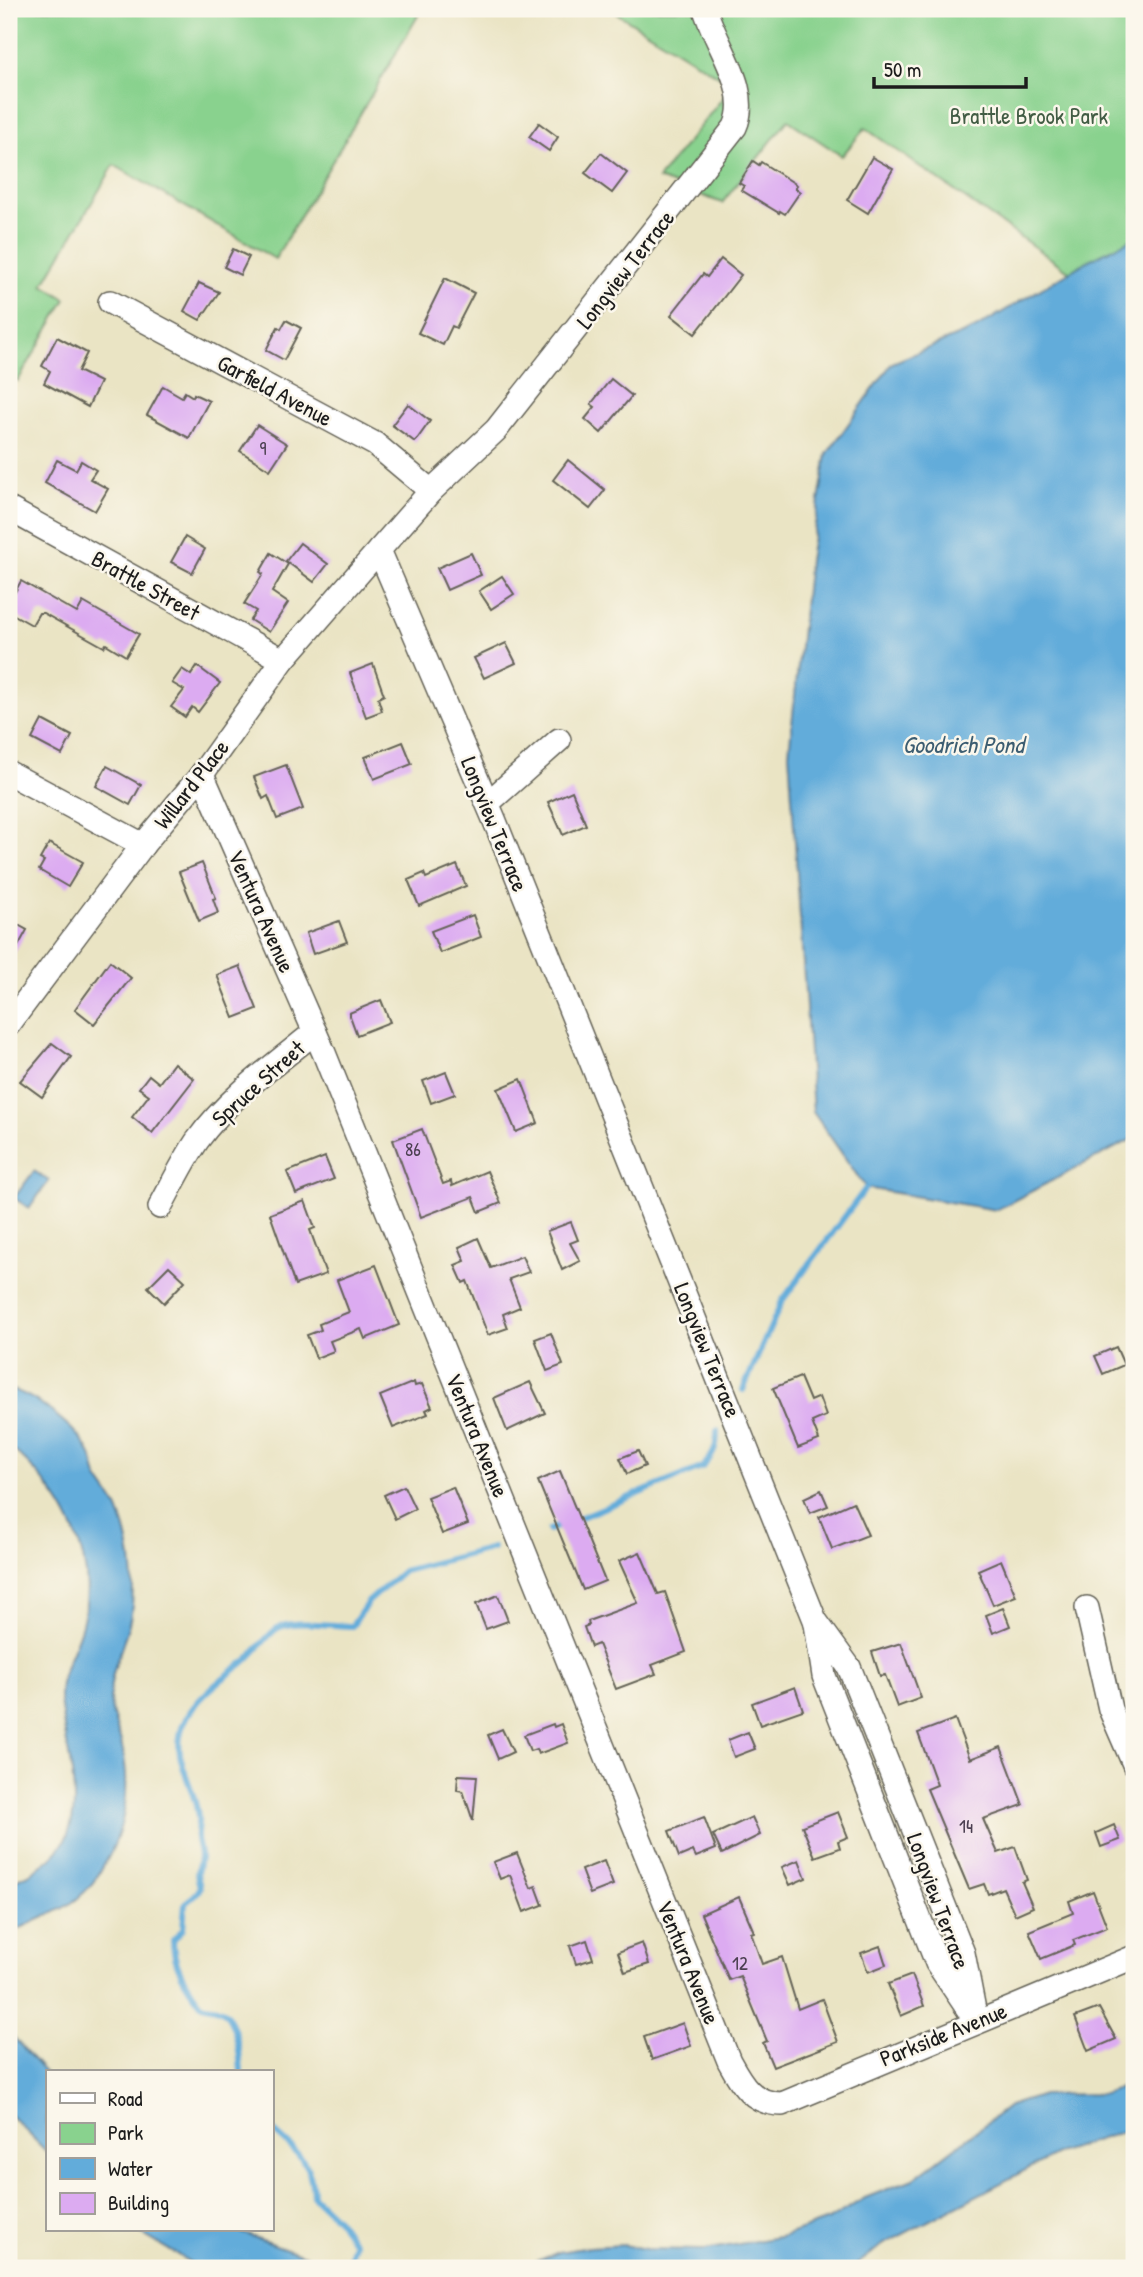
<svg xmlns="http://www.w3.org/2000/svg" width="1143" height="2277" viewBox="0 0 1143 2277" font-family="'Patrick Hand',sans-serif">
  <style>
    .green { fill: #89d28e; stroke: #527755; stroke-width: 2 }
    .water { fill: #62acda; stroke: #3f647b; stroke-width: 2 }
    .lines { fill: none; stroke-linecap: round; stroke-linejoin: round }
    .stream { stroke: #62acda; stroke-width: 6 }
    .building { fill: #dcabf1 }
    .street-casing { stroke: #646257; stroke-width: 26 }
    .street { stroke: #fff; stroke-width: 23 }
    .labels { text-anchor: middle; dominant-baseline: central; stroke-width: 5; stroke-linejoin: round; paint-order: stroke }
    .number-label { font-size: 19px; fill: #4c4051 }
    .park-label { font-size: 23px; fill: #425c44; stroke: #fbf7ec }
    .street-label { font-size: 23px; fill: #1c1c1c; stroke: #fbf7ec }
    .water-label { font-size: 24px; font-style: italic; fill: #3c5d71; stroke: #fbf7ec }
  </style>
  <rect width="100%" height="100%" fill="#fbf7ec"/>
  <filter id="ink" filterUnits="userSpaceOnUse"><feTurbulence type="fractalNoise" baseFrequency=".0143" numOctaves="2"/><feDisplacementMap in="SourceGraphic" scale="14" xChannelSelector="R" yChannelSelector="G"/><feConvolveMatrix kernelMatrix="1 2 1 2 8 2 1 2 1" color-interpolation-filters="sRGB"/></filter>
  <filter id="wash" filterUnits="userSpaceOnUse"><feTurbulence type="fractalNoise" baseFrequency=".00686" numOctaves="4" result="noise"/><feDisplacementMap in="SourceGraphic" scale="28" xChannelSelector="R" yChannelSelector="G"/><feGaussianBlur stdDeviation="1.57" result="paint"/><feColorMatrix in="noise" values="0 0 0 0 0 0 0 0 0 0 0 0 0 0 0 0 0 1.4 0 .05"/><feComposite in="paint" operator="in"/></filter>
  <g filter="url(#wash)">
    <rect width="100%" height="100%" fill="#eae4c4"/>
    <g class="green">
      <polygon points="9,9 422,9 275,259 114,165 43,285 66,299 18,381 9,376"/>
      <polygon points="610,9 1134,9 1134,238 1070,272 865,128 842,156 788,120 722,203 658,179 733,85"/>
    </g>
    <g class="water">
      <polygon points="1134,238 1134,1138 996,1210 866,1188 813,1112 789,753 809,560 827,454 892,363 974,329 1091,259"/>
      <polygon points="34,1171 49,1181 29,1208 14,1198"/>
      <path d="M9 1389C34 1394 78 1429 90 1453 94 1460 94 1470 98 1478 104 1489 113 1498 118 1509 131 1541 136 1580 131 1614 127 1641 110 1668 110 1696 110 1712 117 1727 121 1742 131 1783 128 1821 107 1860 80 1912 54 1909 9 1934V1881C22 1879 31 1873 42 1865 100 1826 62 1751 60 1695 60 1669 76 1648 82 1624 101 1555 60 1489 9 1446Z"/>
      <polygon points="9,2032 47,2075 47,2152 9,2114"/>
      <polygon points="1134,2083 1134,2128 1060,2152 884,2244 852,2268 520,2268 559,2252 589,2247 624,2245 646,2249 705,2250 784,2236 828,2220 865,2198 913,2179 1009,2106 1043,2095 1104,2094"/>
      <polygon points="135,2230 234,2230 340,2268 200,2268"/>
    </g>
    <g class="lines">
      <g class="stream">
        <polyline points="743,1390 782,1301 866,1188"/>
        <path d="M574 1520 701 1468C714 1456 717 1448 717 1431"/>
        <polyline points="549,1530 564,1524"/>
        <path d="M241 2072C240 2054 237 2024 223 2011 217 2006 208 2008 201 2004 186 1985 173 1965 173 1940L183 1929 185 1903C212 1883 193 1887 198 1868 202 1852 199 1853 197 1838 196 1831 199 1824 198 1817 195 1784 170 1759 183 1725 192 1701 223 1678 242 1664 255 1654 263 1640 275 1630 287 1618 335 1626 352 1626L368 1602 403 1571 493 1548"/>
        <path d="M271 2129C295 2150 313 2163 313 2196L337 2219 354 2243 347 2268"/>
      </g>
    </g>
    <g id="blocks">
      <g class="building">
        <polygon points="539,123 558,137 549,151 529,137"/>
        <polygon points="601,153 627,173 612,193 585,173"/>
        <polygon points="872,157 893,169 868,213 847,200"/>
        <polygon points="753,161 759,165 761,162 797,185 795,188 800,192 785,214 780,211 779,213 741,190 744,186 739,183"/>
        <polygon points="233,249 249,257 240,275 224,267"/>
        <polygon points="721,259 741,275 695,334 671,315 703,274 707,277"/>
        <polygon points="445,278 474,293 456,328 452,326 443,345 418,333"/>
        <polygon points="199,283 219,292 200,320 184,311"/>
        <polygon points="286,320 301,328 284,360 266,350 278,327 281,329"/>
        <polygon points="57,337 87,353 78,371 100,382 88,407 44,383 50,371 42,366"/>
        <polygon points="611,379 632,396 601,433 585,419 595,407 591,404"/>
        <polygon points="163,386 182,397 185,392 193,397 194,394 209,401 189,438 147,415"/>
        <polygon points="408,404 430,421 415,442 392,425"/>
        <polygon points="257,425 287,444 270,470 240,451"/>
        <polygon points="57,460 76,470 81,461 96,470 90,479 108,489 95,511 45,483"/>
        <polygon points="568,460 605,490 590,509 553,480"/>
        <polygon points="185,537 205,549 192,573 171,562"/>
        <polygon points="300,543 328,564 314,582 286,561"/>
        <polygon points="271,553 288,564 272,592 288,603 269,632 250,620 256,611 244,604 263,574 260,572"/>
        <polygon points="471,553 481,575 447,590 437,568"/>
        <polygon points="502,576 514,594 491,609 479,591"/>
        <polygon points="21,581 77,613 83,602 139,634 126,656 106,644 104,647 43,613 39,613 32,625 9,612 9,603"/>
        <polygon points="506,643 516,663 484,678 474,658"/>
        <polygon points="373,664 384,695 378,698 382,711 366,717 350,673"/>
        <polygon points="197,666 220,683 198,712 192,707 185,717 171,707 184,690 172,683 182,669 191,675"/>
        <polygon points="42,720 72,736 62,755 32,739"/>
        <polygon points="403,742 412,764 374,779 365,757"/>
        <polygon points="286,765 303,809 277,819 268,796 263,799 254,777"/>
        <polygon points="107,766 141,785 130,805 96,786"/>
        <polygon points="572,791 586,825 563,835 548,802"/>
        <polygon points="49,843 83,862 68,887 39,870 44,861 40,859"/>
        <polygon points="202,863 216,898 213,899 218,913 199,921 179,872"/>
        <polygon points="457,865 466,886 419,906 408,880 424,873 426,878"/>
        <polygon points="473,915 481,937 440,953 431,931"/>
        <polygon points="9,920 27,930 9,963"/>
        <polygon points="339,921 347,942 313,954 306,933"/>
        <polygon points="110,961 131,978 94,1024 75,1009"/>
        <polygon points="240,966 257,1009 234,1018 217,975"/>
        <polygon points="381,1000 390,1022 357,1035 349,1013"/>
        <polygon points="52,1043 71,1057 42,1097 20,1081"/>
        <polygon points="174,1063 194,1079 152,1133 132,1117 149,1095 139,1088 149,1075 159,1083"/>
        <polygon points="446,1072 455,1094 431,1103 423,1081"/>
        <polygon points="521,1079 538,1123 516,1132 498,1089"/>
        <polygon points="422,1129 443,1184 451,1181 452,1186 487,1171 501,1203 479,1212 473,1197 421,1217 393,1140"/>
        <polygon points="325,1157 334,1179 296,1194 287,1172"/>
        <polygon points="305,1201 315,1228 310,1230 326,1274 295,1285 270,1214"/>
        <polygon points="571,1222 578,1240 570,1243 580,1261 562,1270 547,1231"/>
        <polygon points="478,1238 491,1268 522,1256 529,1272 509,1279 520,1307 503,1314 508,1328 488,1335 467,1281 463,1283 455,1265 465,1261 459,1247"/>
        <polygon points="376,1265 399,1325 365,1339 361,1329 330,1341 334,1351 316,1358 307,1335 321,1330 319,1324 349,1312 337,1280"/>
        <polygon points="169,1266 185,1281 164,1303 148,1287"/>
        <polygon points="551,1333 563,1365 547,1371 535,1339"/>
        <polygon points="1116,1347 1124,1365 1103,1374 1095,1356"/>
        <polygon points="800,1377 810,1401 819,1397 826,1416 812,1422 819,1440 798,1448 773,1388"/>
        <polygon points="414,1382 415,1386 422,1384 432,1407 426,1410 428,1414 393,1428 380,1396"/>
        <polygon points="530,1382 545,1413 507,1431 494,1398"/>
        <polygon points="638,1451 645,1466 627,1474 620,1458"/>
        <polygon points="560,1471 605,1581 583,1590 538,1481"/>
        <polygon points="404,1486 415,1509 395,1519 384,1495"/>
        <polygon points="453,1487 468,1524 442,1534 427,1497"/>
        <polygon points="821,1490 828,1506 810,1513 804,1498"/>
        <polygon points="853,1502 868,1535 832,1549 819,1517"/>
        <polygon points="640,1552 658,1594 665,1592 686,1652 652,1665 656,1674 616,1689 598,1644 591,1647 584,1627 589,1625 588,1621 638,1603 619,1561"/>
        <polygon points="1001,1560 1016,1596 993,1605 978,1570"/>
        <polygon points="498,1595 508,1621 486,1629 476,1604"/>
        <polygon points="1003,1608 1010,1626 993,1633 986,1615"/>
        <polygon points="901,1643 921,1698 897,1707 885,1675 880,1676 872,1652"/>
        <polygon points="795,1687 803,1710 760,1725 752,1703"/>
        <polygon points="955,1719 970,1759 1001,1747 1023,1805 983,1819 998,1853 1015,1847 1027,1880 1022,1882 1033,1907 1015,1915 1003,1888 988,1894 984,1884 969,1889 927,1789 937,1785 918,1733"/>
        <polygon points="553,1724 554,1727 561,1724 568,1743 538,1754 536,1749 530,1751 524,1735"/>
        <polygon points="502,1729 513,1752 498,1759 488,1735"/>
        <polygon points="748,1732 755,1749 734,1757 728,1740"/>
        <polygon points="458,1775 477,1776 473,1821 463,1791 457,1790"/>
        <polygon points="838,1812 848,1837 838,1841 840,1848 815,1857 802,1826"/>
        <polygon points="704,1817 716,1849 696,1857 693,1851 679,1857 669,1831"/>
        <polygon points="752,1817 760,1835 722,1854 713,1835"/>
        <polygon points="1114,1825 1120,1840 1101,1847 1096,1833"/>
        <polygon points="517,1853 531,1888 536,1886 543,1905 524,1912 510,1875 500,1879 493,1862"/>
        <polygon points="799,1860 806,1878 790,1885 782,1867"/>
        <polygon points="604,1861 613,1885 590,1894 581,1870"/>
        <polygon points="1093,1891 1107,1927 1073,1940 1075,1945 1041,1959 1029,1931 1073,1913 1069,1901"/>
        <polygon points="739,1897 754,1932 751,1933 762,1964 782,1957 798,2009 822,1999 838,2042 773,2067 763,2043 767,2041 740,1976 729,1980 701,1914"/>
        <polygon points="587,1940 593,1959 576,1964 570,1946"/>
        <polygon points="642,1943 649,1964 625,1972 618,1952"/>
        <polygon points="880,1946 886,1965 868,1972 861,1953"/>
        <polygon points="912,1975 924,2006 901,2016 888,1984"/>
        <polygon points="1099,2008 1116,2039 1088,2051 1075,2017"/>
        <polygon points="683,2023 691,2046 652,2060 644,2037"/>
      </g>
    </g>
  </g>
  <g filter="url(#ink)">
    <use href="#blocks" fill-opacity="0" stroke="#646257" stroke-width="2"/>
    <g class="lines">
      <g class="street-casing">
        <g id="street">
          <path d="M705 9C716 47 752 89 735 127L496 430 431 491 379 550 494 819 815 1620 849 1667 963 1953 976 2020"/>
          <polyline points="110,302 375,444 431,491"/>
          <polyline points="9,509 283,660"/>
          <polyline points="9,773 143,845"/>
          <path d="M202 774 324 1053 729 2061C741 2083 752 2104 782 2104L1134 1957"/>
          <polyline points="488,803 559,740"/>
          <polyline points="9,1024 143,845 202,774 283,660 379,550"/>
          <path d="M160 1207C172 1185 183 1162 197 1141 228 1098 274 1065 315 1032"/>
          <polyline points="1087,1608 1110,1709 1134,1764"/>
          <polyline points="816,1624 824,1676 937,1963 970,2012"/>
        </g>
      </g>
      <use href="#street" class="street"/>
    </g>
  </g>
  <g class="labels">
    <g class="number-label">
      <text x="263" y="448">9</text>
      <text x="413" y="1149">86</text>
      <text x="966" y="1826">14</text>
      <text x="740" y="1963">12</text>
    </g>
    <g class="park-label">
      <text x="1029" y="115">Brattle Brook Park</text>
    </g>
    <g class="street-label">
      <text transform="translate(625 269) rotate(-52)">Longview Terrace</text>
      <text transform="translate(275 390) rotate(28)">Garfield Avenue</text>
      <text transform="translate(146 585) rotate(29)">Brattle Street</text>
      <text transform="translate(191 784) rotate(-52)">Willard Place</text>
      <text transform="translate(495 824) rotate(68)">Longview Terrace</text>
      <text transform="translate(262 911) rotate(66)">Ventura Avenue</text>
      <text transform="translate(258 1083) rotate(-42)">Spruce Street</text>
      <text transform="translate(708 1350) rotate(68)">Longview Terrace</text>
      <text transform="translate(478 1435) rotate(68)">Ventura Avenue</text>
      <text transform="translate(939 1901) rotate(70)">Longview Terrace</text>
      <text transform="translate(689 1962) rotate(68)">Ventura Avenue</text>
      <text transform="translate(943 2034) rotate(-22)">Parkside Avenue</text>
    </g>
    <g class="water-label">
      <text x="963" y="744">Goodrich Pond</text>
    </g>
  </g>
  <rect width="1143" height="2277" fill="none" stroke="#fbf7ec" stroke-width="35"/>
  <rect x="46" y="2070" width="228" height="161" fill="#fbf7ec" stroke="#a29f99" stroke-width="2"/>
  <rect x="60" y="2093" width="35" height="10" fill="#ffffff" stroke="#a29f99" stroke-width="2"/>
  <text x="108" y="2106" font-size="21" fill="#1c1c1c">Road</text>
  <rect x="60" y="2123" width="35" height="21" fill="#89d28e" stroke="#a29f99" stroke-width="2"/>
  <text x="108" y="2140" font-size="21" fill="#1c1c1c">Park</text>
  <rect x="60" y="2158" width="35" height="21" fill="#62acda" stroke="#a29f99" stroke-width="2"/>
  <text x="108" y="2176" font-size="21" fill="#1c1c1c">Water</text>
  <rect x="60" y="2193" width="35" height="21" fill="#dcabf1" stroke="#a29f99" stroke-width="2"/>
  <text x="108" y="2210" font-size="21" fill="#1c1c1c">Building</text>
  <path d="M874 77v10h152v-10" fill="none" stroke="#1c1c1c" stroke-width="3.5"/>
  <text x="884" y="77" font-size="21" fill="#1c1c1c" stroke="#fbf7ec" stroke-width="5" paint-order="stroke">50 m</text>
</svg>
